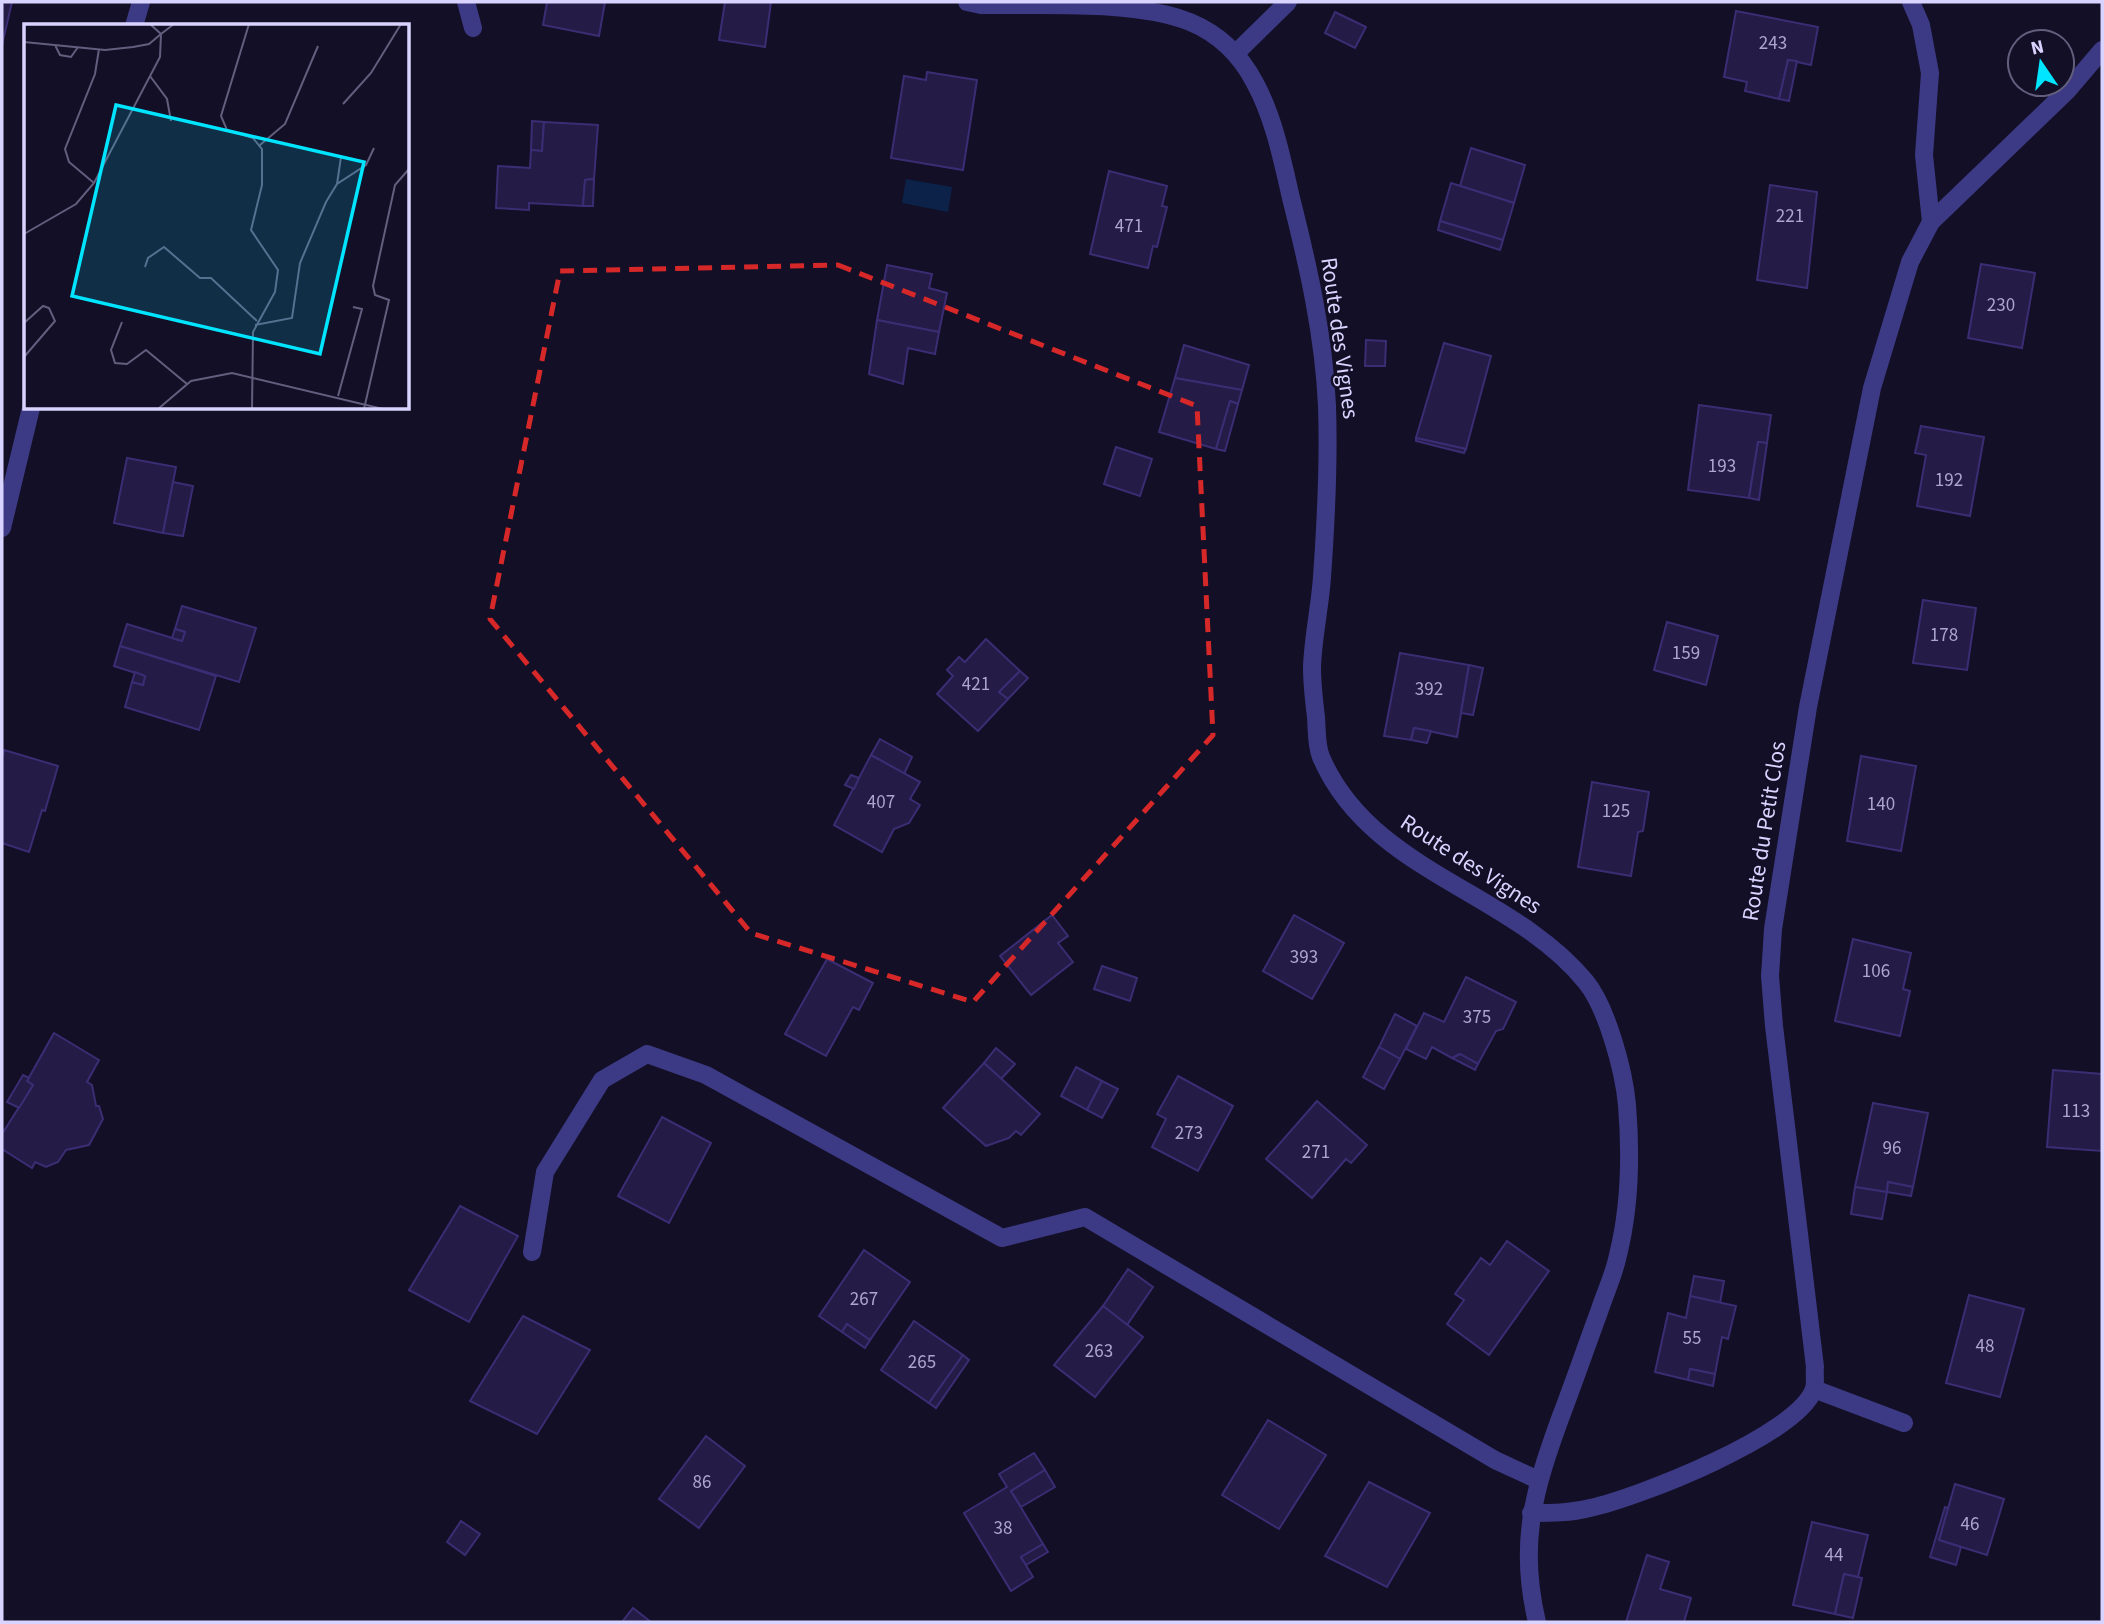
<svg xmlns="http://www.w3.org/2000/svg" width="2104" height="1624" viewBox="0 0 2104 1624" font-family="'Source Sans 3',sans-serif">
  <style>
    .water { fill: #0c2248 }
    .building { fill: #241b47; stroke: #3b2d73; stroke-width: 2 }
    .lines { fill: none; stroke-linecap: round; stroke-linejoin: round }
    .service { stroke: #3d3a85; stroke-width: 18 }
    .minor { stroke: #3d3a85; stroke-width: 18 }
    .marked { fill: none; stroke: #d62828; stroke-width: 5; stroke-dasharray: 14 9; stroke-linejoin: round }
    .labels { text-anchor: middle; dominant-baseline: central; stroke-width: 5; stroke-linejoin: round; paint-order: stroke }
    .number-label { font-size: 19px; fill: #aca6d1 }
    .street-label { font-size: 23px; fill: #d9d4ff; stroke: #130f26 }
    .inset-road { fill: none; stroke: #625e7d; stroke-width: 2 }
    .view { fill: #00e5ff; fill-opacity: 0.15; stroke: #00e5ff; stroke-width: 3.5 }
    .inset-edge { fill: none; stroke: #d9d4ff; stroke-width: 3.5 }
  </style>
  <rect width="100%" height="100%" fill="#130f26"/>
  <polygon class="water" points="906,179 952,187 948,212 902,203"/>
  <g class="building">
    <polygon points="2,2 12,2 2,45"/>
    <polygon points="547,2 605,2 599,36 543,25"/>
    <polygon points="725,2 771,2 765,47 719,40"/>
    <polygon points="1736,11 1818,27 1811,65 1788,60 1779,99 1745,91 1747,82 1724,77"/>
    <polygon points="1335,12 1366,27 1355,48 1325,33"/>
    <polygon points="1788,60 1797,61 1789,101 1779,99"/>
    <polygon points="927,72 977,80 963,170 891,158 904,76 926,80"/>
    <polygon points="532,121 544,122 542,151 531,150"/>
    <polygon points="544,122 598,125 594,179 585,180 583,206 529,203 529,210 496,208 498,166 530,168 531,150 542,151"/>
    <polygon points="1471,148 1525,165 1514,203 1460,186"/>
    <polygon points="1109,171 1167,186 1162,206 1167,207 1157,247 1153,246 1148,268 1090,254"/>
    <polygon points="594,179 593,206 583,206 585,180"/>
    <polygon points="1451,183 1514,203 1503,240 1440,221"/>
    <polygon points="1770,185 1817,192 1807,288 1757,280"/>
    <polygon points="1440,221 1503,240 1500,250 1438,230"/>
    <polygon points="1981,264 2035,273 2022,348 1968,338"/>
    <polygon points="887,265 932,274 929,288 947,293 939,332 877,320"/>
    <polygon points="877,320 939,332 935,354 908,348 903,384 869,374"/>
    <polygon points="1366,340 1386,341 1385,366 1365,366"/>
    <polygon points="1444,343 1491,356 1466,449 1416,438"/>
    <polygon points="1184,345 1249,365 1242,390 1175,378"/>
    <polygon points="1175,378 1242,390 1238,404 1230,401 1216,449 1159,432"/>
    <polygon points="1230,401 1238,404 1225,451 1216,449"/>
    <polygon points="1699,405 1771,415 1767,443 1758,442 1749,498 1688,490"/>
    <polygon points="1921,426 1984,437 1970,516 1917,506 1926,455 1915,453"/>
    <polygon points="1416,438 1466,449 1464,453 1416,441"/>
    <polygon points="1758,442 1767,443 1759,500 1749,498"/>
    <polygon points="1116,447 1152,459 1140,496 1104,484"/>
    <polygon points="127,458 176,467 163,533 114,523"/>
    <polygon points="173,482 193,486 183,536 163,533"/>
    <polygon points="1923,600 1976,608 1967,670 1913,663"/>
    <polygon points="182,606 256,628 239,682 120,646 127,624 182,641 185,632 175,629"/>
    <polygon points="1667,622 1718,636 1706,685 1654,670"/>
    <polygon points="175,629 185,632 182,641 172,638"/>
    <polygon points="986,639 1020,671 999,692 1008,699 978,731 937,694 953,676 947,670 959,657 965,662"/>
    <polygon points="120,646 216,676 199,730 125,707 132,682 143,685 145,676 114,666"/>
    <polygon points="1400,653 1469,665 1457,737 1414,728 1411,740 1384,736"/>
    <polygon points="1469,665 1483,668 1473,715 1461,713"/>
    <polygon points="1020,671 1028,678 1008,699 999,692"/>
    <polygon points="135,672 145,676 143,685 132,682"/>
    <polygon points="1414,728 1431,731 1427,743 1411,740"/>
    <polygon points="880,739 912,757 904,774 871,755"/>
    <polygon points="4,750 58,766 45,811 42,810 29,852 2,843 2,758"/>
    <polygon points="871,755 920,782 910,799 920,805 909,823 894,829 882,852 834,825"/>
    <polygon points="1861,756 1916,766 1901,851 1847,841"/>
    <polygon points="851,775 859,778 854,789 845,785"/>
    <polygon points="1592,782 1649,792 1643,831 1638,832 1631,876 1578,867"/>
    <polygon points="1052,915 1068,936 1058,943 1073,962 1031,995 1000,956"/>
    <polygon points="1294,915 1344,943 1312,999 1263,971"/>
    <polygon points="1853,939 1911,953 1903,989 1910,991 1900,1036 1835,1021"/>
    <polygon points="827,959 873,983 859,1010 853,1007 826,1056 785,1034"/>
    <polygon points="1102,966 1137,978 1130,1001 1094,989"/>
    <polygon points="1466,977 1516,1002 1503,1029 1496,1031 1478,1064 1460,1054 1452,1058 1432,1047 1426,1059 1406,1049 1424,1013 1444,1022"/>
    <polygon points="1395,1014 1417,1026 1400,1059 1379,1047"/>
    <polygon points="54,1033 99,1060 87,1082 92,1085 96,1106 99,1106 103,1119 89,1145 66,1150 58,1162 46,1167 35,1162 32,1168 2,1149 2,1134 33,1085 27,1081"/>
    <polygon points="1379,1047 1400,1059 1384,1089 1363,1077"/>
    <polygon points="996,1048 1015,1064 1001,1079 984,1063"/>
    <polygon points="1460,1054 1478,1064 1475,1070 1452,1058"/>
    <polygon points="984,1063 1040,1114 1021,1135 1016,1131 1009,1138 986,1146 943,1108"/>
    <polygon points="1076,1067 1102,1081 1087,1110 1061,1096"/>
    <polygon points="2053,1070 2102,1074 2102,1151 2047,1147"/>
    <polygon points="23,1075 29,1078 27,1081 33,1085 19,1108 7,1102"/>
    <polygon points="1178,1076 1233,1106 1198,1171 1152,1147 1166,1119 1157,1114"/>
    <polygon points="1102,1081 1118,1089 1102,1118 1087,1110"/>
    <polygon points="1317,1101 1367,1145 1351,1163 1346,1159 1312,1198 1266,1159"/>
    <polygon points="1873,1103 1928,1113 1913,1187 1888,1182 1887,1192 1855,1187"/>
    <polygon points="662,1117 711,1143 669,1223 618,1196"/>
    <polygon points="1888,1182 1913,1187 1911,1196 1887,1192"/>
    <polygon points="1855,1187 1887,1192 1882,1219 1851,1214"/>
    <polygon points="460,1206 518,1236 469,1322 409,1290"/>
    <polygon points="1507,1241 1549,1271 1489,1355 1447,1324 1464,1300 1455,1294 1481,1258 1490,1265"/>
    <polygon points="864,1250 910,1282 870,1340 847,1324 842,1332 819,1316"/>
    <polygon points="1128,1269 1153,1287 1127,1325 1103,1306"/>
    <polygon points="1694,1276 1724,1281 1720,1303 1690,1296"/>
    <polygon points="1969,1295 2024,1309 2000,1397 1946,1383"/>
    <polygon points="1690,1296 1736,1306 1728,1339 1722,1337 1715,1374 1690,1369 1688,1380 1655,1372 1668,1313 1686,1318"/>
    <polygon points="1103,1306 1143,1337 1095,1397 1054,1365"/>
    <polygon points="523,1316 590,1350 537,1434 470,1401"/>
    <polygon points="914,1321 963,1355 929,1403 881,1370"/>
    <polygon points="847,1324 870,1340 865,1348 842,1332"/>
    <polygon points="963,1355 969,1360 936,1408 929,1403"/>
    <polygon points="1690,1369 1715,1374 1713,1386 1688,1380"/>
    <polygon points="1268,1420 1326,1455 1279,1529 1222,1495"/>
    <polygon points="706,1436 745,1466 699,1528 659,1499"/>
    <polygon points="1034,1453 1045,1470 1011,1491 1043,1544 1021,1557 1033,1577 1011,1591 964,1513 1007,1487 999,1474"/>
    <polygon points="1045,1470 1055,1487 1021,1507 1011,1491"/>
    <polygon points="1369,1482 1430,1513 1387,1587 1325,1556"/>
    <polygon points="1955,1484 2004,1499 1987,1555 1939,1540"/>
    <polygon points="1945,1507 1948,1508 1939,1540 1961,1547 1956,1565 1930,1557"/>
    <polygon points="461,1521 480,1534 465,1555 447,1542"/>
    <polygon points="1812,1522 1868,1535 1858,1577 1844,1574 1835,1614 1793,1605"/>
    <polygon points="1043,1544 1048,1552 1026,1565 1021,1557"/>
    <polygon points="1647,1555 1669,1562 1660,1589 1691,1598 1684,1622 1626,1622"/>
    <polygon points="1844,1574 1862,1578 1853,1618 1835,1614"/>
    <polygon points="633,1608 651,1622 622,1622"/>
  </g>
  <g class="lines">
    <g class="service">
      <polyline points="466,2 473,28"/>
      <polyline points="1911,2 1921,25 1930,73 1924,155 1931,222"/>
      <polyline points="532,1252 545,1172 602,1080 647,1054 706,1075 1002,1238 1085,1217 1495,1460 1538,1480"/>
      <polyline points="1814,1389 1904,1423"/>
    </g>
    <g class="minor">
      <path d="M967 2 981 5C1041 6 1136 0 1190 22 1219 34 1241 56 1255 83 1274 118 1282 159 1291 198 1308 265 1324 336 1327 406 1329 462 1326 521 1322 577 1320 607 1313 637 1312 667 1312 684 1314 701 1316 717 1317 730 1316 745 1321 757 1370 872 1512 891 1586 982 1607 1008 1624 1071 1627 1105 1631 1154 1630 1207 1618 1255 1614 1275 1605 1293 1599 1312 1586 1347 1574 1382 1561 1416 1534 1490 1518 1543 1537 1622"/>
      <polyline points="134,26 141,2"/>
      <polyline points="1236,53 1288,2"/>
      <polyline points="2,528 31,408"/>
      <path d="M1531 1513C1551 1513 1570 1513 1590 1508 1637 1498 1798 1435 1814 1389 1816 1383 1814 1373 1815 1367L1774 1026 1770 976 1773 929 1808 707 1872 388 1910 262 1931 222 2068 90 2102 50"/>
    </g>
  </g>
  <path class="marked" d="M838 265 1197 406 1213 735 973 1002 751 933 490 619 560 271Z"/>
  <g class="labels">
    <g class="number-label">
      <text x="1773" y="43">243</text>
      <text x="1790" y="216">221</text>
      <text x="1129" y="226">471</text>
      <text x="2001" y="305">230</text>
      <text x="1722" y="466">193</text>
      <text x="1949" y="480">192</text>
      <text x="1944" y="635">178</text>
      <text x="1686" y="653">159</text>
      <text x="976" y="684">421</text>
      <text x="1429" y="689">392</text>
      <text x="881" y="802">407</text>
      <text x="1881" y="804">140</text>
      <text x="1616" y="811">125</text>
      <text x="1304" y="957">393</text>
      <text x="1876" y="971">106</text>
      <text x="1477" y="1017">375</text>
      <text x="2076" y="1111">113</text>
      <text x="1189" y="1133">273</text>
      <text x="1892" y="1148">96</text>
      <text x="1316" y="1152">271</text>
      <text x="864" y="1299">267</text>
      <text x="1692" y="1338">55</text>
      <text x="1985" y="1346">48</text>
      <text x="1099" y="1351">263</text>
      <text x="922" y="1362">265</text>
      <text x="702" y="1482">86</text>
      <text x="1970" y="1524">46</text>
      <text x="1003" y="1528">38</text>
      <text x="1834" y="1555">44</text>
    </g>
    <g class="street-label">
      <text transform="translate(1340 338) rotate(82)">Route des Vignes</text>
      <text transform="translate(1764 831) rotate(-81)">Route du Petit Clos</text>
      <text transform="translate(1471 864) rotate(33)">Route des Vignes</text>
    </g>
  </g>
  <g transform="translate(24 24)">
    <rect width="385" height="385" fill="#130f26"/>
    <path class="inset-road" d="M225 0 197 92 203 106 229 114 238 125V161L227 206 254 246 251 268 229 308 228 385M0 18 81 26 109 23 125 20 137 10 126 0M31 21 36 31 47 33 54 23M126 52 143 75 147 97M319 80 347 49 377 0M236 121 261 100 294 22M70 159 45 138 41 125 71 50 75 25M313 160 317 133M0 210 52 180 70 159 136 33 137 10 150 0M121 243 124 234 140 223 176 254H187L233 297M98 298 87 326 91 339 103 340 122 326 163 360M0 299 19 282 25 284 31 297 0 333M231 301 268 294 276 239 302 178 313 160 342 141 350 124M314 372 338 285 329 283M134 385 167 357 208 349 359 385M340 385 365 276 351 271 349 262 371 161 385 145"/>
    <path class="view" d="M92 81 340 138 296 330 48 272Z"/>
    <rect width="385" height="385" class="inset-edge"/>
  </g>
  <rect width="2104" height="1624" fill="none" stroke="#d9d4ff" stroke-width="7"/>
  <g transform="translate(2041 63) rotate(347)"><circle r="33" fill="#130f26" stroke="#625e7d" stroke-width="2"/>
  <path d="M0-5L12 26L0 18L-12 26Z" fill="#00e5ff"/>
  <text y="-10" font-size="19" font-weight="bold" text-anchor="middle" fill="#d9d4ff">N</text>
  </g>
</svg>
